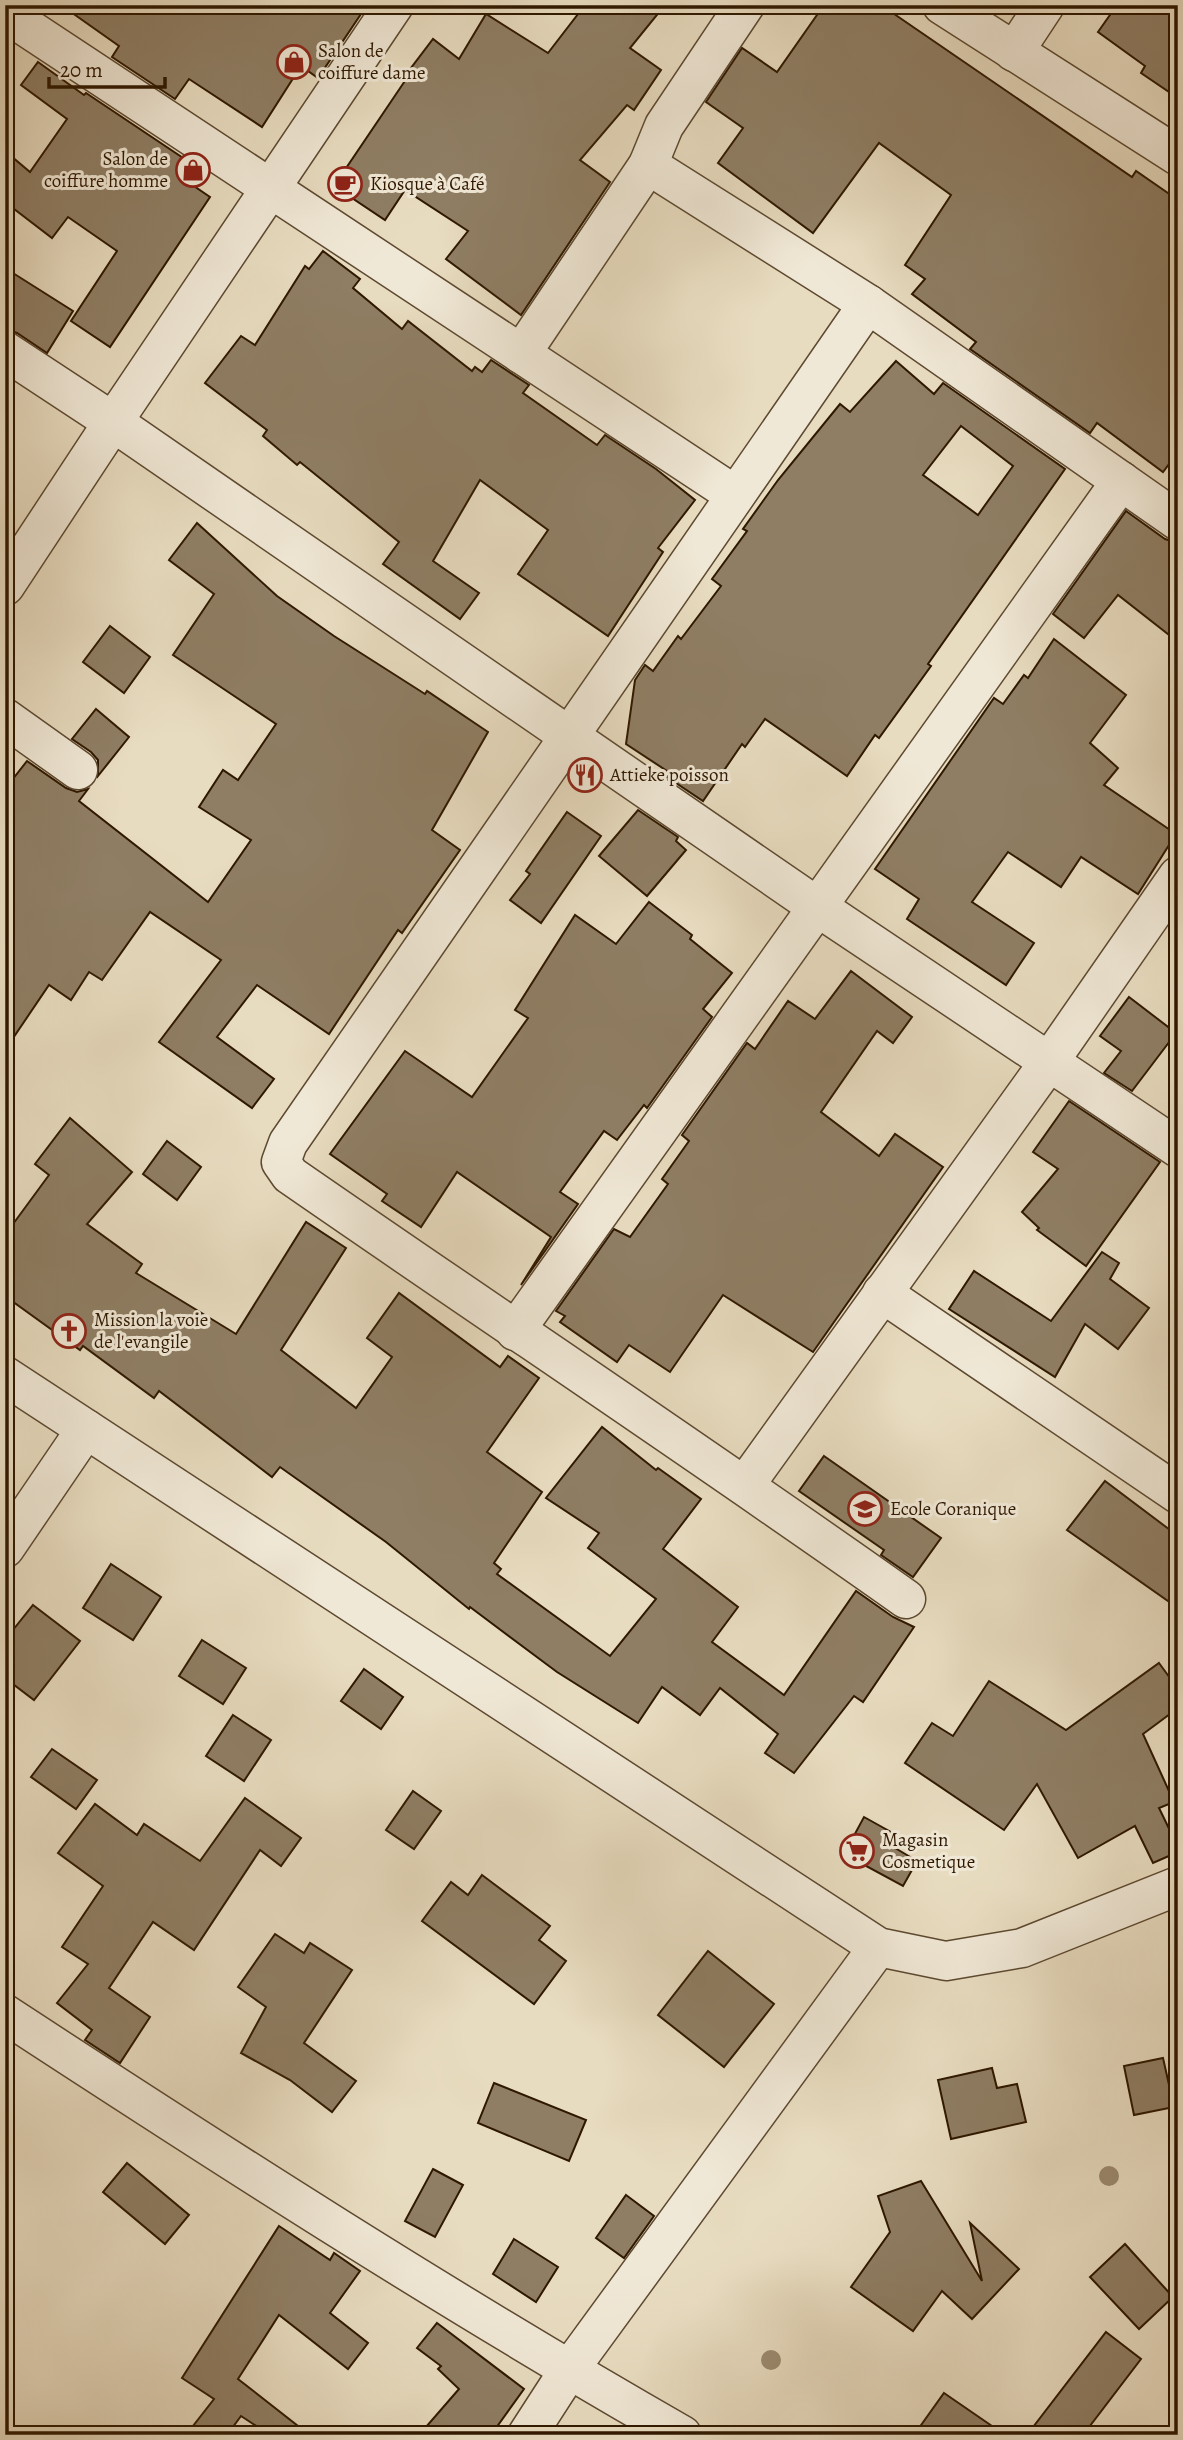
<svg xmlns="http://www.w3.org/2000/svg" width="1183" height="2440" viewBox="0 0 1183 2440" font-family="Alegreya,serif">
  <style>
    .building { fill: #8f7e64; stroke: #2f1800; stroke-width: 2; fill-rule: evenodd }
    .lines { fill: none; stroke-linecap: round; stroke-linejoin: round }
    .street-casing { stroke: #5d4930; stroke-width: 41 }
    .street { stroke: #f0e8d6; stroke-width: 38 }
    .tree { fill: #9c8b71 }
    .labels { text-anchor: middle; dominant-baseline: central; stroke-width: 6; stroke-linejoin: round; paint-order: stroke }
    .poi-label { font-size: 19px; fill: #2f1800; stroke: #f0e8d6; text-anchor: start }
  </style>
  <rect width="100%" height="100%" fill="#e8dcc0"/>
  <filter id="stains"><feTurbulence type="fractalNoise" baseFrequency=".00286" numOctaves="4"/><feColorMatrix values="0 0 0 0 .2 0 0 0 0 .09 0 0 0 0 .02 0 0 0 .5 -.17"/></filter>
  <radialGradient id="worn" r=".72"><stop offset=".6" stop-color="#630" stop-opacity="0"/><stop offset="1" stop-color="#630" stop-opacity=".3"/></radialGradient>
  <g class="building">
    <polygon points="61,5 367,5 318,78 301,66 262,127 189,79 175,99 112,57 119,46"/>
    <polygon points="585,5 665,5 630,48 661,70 634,110 627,105 580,160 610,182 521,315 446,259 468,231 405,190 385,220 334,186 413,69 411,68 433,39 459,59 486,14 548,53"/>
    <polygon points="824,5 881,5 1132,177 1136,171 1178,200 1178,452 1163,472 1097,423 1090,433 970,349 976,342 912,294 925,279 905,265 951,195 879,143 813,233 718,163 743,128 706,102 742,48 777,72"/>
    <polygon points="1117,5 1178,5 1178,98 1141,73 1145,66 1098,32"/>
    <polygon points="38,62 84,95 86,93 201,170 191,184 210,197 110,347 71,321 117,251 68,217 52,238 5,202 5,151 30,172 67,119 21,85"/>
    <polygon points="323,251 360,279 353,288 402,329 408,321 472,371 475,367 482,372 491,360 529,385 523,393 597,445 605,435 656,469 695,500 658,548 663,552 608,636 518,574 548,530 480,480 433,561 479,593 460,619 383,564 399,542 300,462 297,465 263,436 267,430 205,383 241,336 255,345 305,266 309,269"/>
    <polygon points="5,268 73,311 47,353 17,333 5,329"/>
    <path d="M896 361 934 394 943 383 1065 469 928 664 931 666 879 738 875 735 847 776 765 719 745 747 742 744 703 801 667 777 670 773 626 744 635 680 645 665 653 671 678 636 681 639 721 586 712 579 747 531 743 529 778 480 840 404 850 412ZM961 426 1013 466 978 515 923 475Z"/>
    <polygon points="1126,511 1165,539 1178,543 1178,642 1118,595 1084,638 1053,614"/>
    <polygon points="197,523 277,596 334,636 425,694 427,691 488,732 432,830 460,850 402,933 398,930 329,1034 257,985 217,1037 274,1079 252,1108 159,1042 221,960 150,912 102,980 89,972 71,1000 49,985 5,1050 5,789 27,761 66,788 77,792 88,789 79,801 208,902 251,840 199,807 223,770 238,780 276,724 173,655 214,594 169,560"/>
    <polygon points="110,626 150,657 124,693 83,662"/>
    <polygon points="1054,639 1126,695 1090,743 1118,768 1104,785 1176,834 1138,894 1081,857 1061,887 1008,852 972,902 1034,943 1006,985 907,919 919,899 875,869 994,698 1003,704 1024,675 1028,678"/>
    <polygon points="96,709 129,737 98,776 98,760 91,752 72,739"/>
    <polygon points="638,810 678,837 676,841 686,850 647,896 599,856"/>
    <polygon points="567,812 601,836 541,923 510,900 530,874 526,871"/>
    <polygon points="649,902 692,935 690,939 732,973 703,1009 712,1017 647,1108 644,1105 617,1140 604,1131 560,1192 578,1204 521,1285 551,1237 457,1172 421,1227 382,1201 387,1194 330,1154 405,1051 472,1097 528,1018 515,1010 575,915 616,944"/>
    <polygon points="851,971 912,1017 893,1043 877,1031 821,1112 879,1156 895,1134 943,1167 813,1352 723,1295 670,1372 629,1345 617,1362 560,1322 565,1316 556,1311 614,1229 630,1237 668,1184 662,1179 689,1141 682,1135 747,1043 755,1049 788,1001 815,1019"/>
    <polygon points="1129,997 1176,1033 1132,1091 1104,1073 1121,1051 1100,1036"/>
    <polygon points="1069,1101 1160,1162 1086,1266 1037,1230 1039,1228 1022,1212 1058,1169 1033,1152"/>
    <polygon points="70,1118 132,1172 87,1224 142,1264 136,1273 236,1334 306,1222 346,1248 281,1350 356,1408 392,1357 367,1338 399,1293 500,1367 508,1356 539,1378 487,1452 542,1492 494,1563 501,1569 497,1574 610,1656 656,1599 588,1548 599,1533 546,1498 602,1427 656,1470 658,1468 701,1499 663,1549 738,1607 712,1642 784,1695 856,1591 893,1617 914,1627 863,1702 854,1696 794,1773 765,1753 778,1734 720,1688 700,1715 662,1687 638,1723 557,1672 470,1607 469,1609 386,1542 280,1467 272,1477 159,1391 154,1398 83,1346 80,1350 5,1296 5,1235 49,1175 35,1164"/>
    <polygon points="167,1141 201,1167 177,1200 143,1174"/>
    <polygon points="1102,1252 1119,1263 1110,1279 1149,1308 1118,1349 1085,1324 1055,1377 949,1309 974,1271 1051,1321"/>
    <polygon points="824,1456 941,1538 913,1577 881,1555 884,1550 799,1491"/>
    <polygon points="1105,1481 1178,1536 1178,1608 1067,1530"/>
    <polygon points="111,1564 161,1597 133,1640 83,1608"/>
    <polygon points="33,1605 80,1641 34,1700 5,1678 5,1640"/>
    <polygon points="202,1640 246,1668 223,1704 179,1676"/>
    <polygon points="1159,1663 1178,1689 1178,1708 1143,1734 1174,1802 1159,1808 1178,1847 1178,1852 1153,1863 1135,1826 1078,1858 1037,1784 1004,1830 905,1763 932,1723 953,1736 989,1681 1066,1730"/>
    <polygon points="364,1669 403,1697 381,1729 341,1701"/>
    <polygon points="233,1715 271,1740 244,1781 206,1756"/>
    <polygon points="52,1749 97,1780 76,1809 31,1777"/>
    <polygon points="413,1791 441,1811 414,1849 386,1830"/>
    <polygon points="245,1798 301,1838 281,1866 260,1850 194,1950 153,1922 109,1988 150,2017 120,2063 85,2040 92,2030 57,2003 88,1964 62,1947 103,1886 58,1853 95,1804 137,1835 144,1824 200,1861"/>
    <polygon points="864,1817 891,1832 885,1842 917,1861 903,1886 844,1854"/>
    <polygon points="482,1875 550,1926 539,1940 566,1961 534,2004 422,1921 451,1882 468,1895"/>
    <polygon points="275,1934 304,1953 310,1943 352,1970 304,2043 356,2081 332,2112 290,2080 241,2053 266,2007 238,1987"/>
    <polygon points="708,1951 774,2004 724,2067 658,2015"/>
    <polygon points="1163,2058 1174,2107 1134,2115 1124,2066"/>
    <polygon points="992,2068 997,2088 1017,2084 1026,2122 951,2139 938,2080"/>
    <polygon points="494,2083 586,2120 569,2161 478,2123"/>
    <polygon points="127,2163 189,2215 165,2244 103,2192"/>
    <polygon points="433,2169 463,2185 435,2237 405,2221"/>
    <polygon points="921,2181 982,2281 970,2223 1019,2269 972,2319 942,2291 913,2331 851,2287 890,2232 878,2196"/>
    <polygon points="626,2195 654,2216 624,2258 596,2238"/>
    <polygon points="279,2226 330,2260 334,2253 360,2271 330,2313 368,2343 348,2369 279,2315 238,2379 298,2426 292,2435 270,2435 241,2416 227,2435 186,2435 214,2399 182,2378"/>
    <polygon points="514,2239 558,2267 536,2302 493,2274"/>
    <polygon points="1125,2244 1173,2297 1139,2329 1090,2277"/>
    <polygon points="437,2323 524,2389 491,2435 419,2435 459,2389 438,2369 441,2366 417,2348"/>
    <polygon points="1106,2332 1141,2359 1083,2435 1027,2435"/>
    <polygon points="944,2393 1005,2435 914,2435"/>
  </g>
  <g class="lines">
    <g class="street-casing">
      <g id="street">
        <polyline points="942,5 1178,156"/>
        <polyline points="5,13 735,495"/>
        <polyline points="1014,52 1045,5"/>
        <polyline points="648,165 868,304 1178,521"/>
        <path d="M868 304 288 1143 281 1162 290 1175C495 1317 703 1455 906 1599"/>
        <polyline points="5,351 113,422 816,906 1178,1148"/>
        <polyline points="521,354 648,165 664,126 745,5"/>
        <polyline points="5,586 113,422 394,5"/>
        <polyline points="5,718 78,770"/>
        <polyline points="882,1293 1178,1494"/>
        <polyline points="515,1331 1121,481"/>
        <polyline points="5,1376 878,1947 946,1961 1022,1948 1178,1886"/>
        <polyline points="745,1485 1049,1062 1178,876"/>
        <polyline points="5,1548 86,1429"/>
        <path d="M5 2014C227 2159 451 2303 682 2435"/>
        <polyline points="527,2435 569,2370 878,1947"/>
      </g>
    </g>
    <use href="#street" class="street"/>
  </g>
  <g class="tree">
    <circle cx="1109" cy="2176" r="10"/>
    <circle cx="771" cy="2360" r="10"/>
  </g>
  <defs>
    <g id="shop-ring" transform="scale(1.75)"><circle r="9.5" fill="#f0e8d6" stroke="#8f2418" stroke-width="1.5"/><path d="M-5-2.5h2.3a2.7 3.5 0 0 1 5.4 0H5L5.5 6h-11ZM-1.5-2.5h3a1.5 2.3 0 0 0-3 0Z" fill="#8f2418"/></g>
    <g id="cafe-ring" transform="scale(1.75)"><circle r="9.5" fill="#f0e8d6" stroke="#8f2418" stroke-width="1.5"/><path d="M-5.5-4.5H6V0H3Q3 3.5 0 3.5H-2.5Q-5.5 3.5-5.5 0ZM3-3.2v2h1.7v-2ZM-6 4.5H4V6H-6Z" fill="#8f2418"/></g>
    <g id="restaurant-ring" transform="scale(1.75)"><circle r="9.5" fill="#f0e8d6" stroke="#8f2418" stroke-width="1.5"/><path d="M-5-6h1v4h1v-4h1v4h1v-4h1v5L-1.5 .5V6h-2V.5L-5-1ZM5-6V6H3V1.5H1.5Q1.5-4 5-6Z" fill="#8f2418"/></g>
    <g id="church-ring" transform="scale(1.75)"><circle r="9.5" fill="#f0e8d6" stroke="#8f2418" stroke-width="1.5"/><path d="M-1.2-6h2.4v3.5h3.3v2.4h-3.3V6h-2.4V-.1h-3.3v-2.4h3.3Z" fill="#8f2418"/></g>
    <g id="school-ring" transform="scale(1.75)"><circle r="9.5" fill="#f0e8d6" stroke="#8f2418" stroke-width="1.5"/><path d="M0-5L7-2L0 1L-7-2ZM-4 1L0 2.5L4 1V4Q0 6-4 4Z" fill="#8f2418"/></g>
    <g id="supermarket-ring" transform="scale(1.75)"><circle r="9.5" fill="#f0e8d6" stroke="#8f2418" stroke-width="1.5"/><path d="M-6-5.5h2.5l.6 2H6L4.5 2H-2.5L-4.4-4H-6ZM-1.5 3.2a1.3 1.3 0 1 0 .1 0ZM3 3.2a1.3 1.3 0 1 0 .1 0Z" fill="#8f2418"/></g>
  </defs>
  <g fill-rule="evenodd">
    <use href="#shop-ring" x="294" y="62"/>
    <use href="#shop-ring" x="193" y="170"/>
    <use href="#cafe-ring" x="345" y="184"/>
    <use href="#restaurant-ring" x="585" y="775"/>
    <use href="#church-ring" x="69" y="1331"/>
    <use href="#school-ring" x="865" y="1509"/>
    <use href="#supermarket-ring" x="857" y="1851"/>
  </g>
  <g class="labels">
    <g class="poi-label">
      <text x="318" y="51">Salon de<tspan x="318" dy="22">coiffure dame</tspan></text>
      <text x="168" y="159" text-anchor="end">Salon de<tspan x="168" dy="22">coiffure homme</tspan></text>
      <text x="370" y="184">Kiosque à Café</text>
      <text x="610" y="775">Attieke poisson</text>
      <text x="94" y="1320">Mission la voie<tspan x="94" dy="22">de l'evangile</tspan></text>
      <text x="890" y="1509">Ecole Coranique</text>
      <text x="882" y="1840">Magasin<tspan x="882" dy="22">Cosmetique</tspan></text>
    </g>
  </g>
  <rect width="1183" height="2440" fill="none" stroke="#e8dcc0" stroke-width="28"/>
  <rect x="7" y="7" width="1169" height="2426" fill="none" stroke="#2f1800" stroke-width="3.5"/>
  <rect x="14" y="14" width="1155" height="2412" fill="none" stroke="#2f1800" stroke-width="2"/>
  <path d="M49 77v10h116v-10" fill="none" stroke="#2f1800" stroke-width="3.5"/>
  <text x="60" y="77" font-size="21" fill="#2f1800" stroke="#f0e8d6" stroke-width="5" paint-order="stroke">20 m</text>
  <rect width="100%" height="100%" filter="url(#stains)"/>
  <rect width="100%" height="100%" fill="url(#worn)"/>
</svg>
